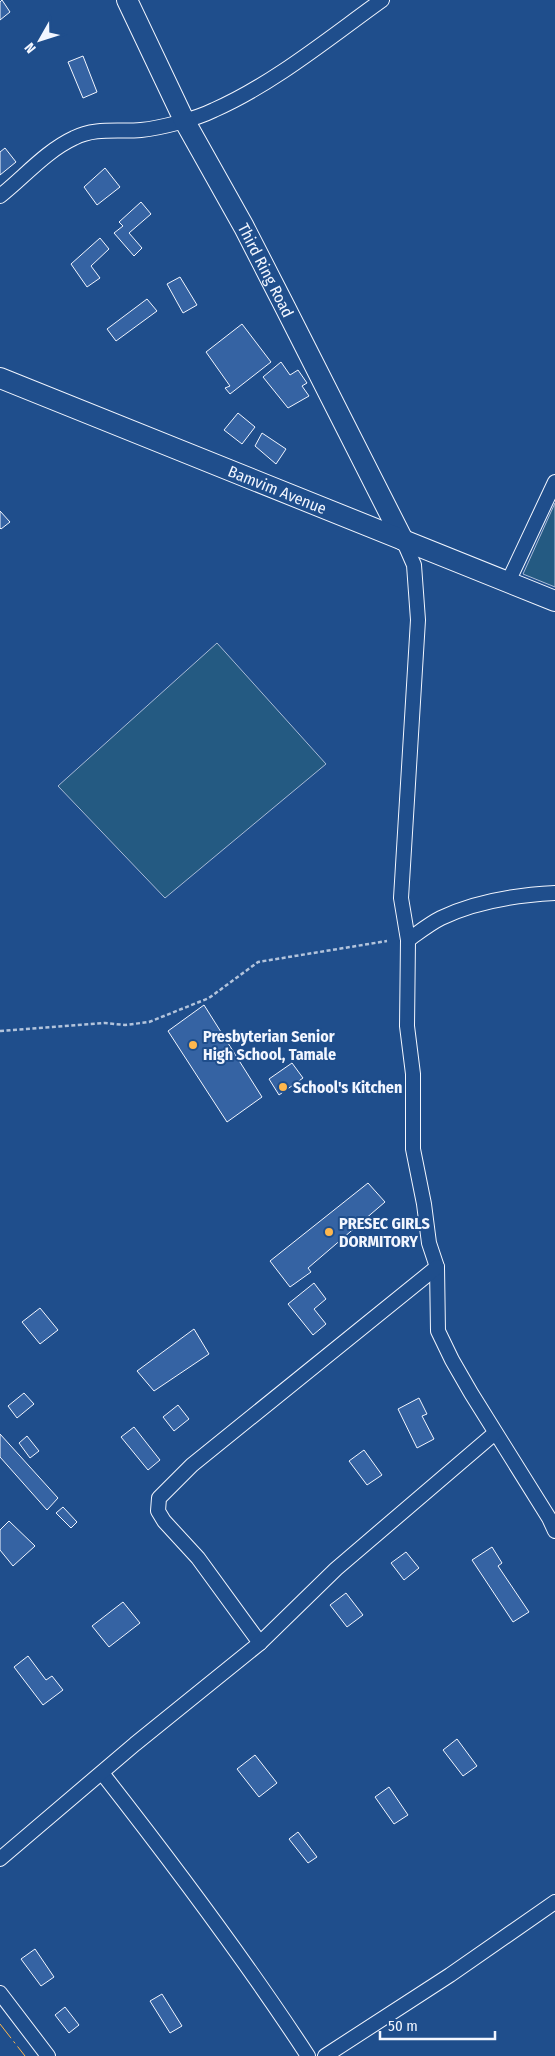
<svg xmlns="http://www.w3.org/2000/svg" width="555" height="2056" viewBox="0 0 555 2056" font-family="'Fira Sans Condensed',sans-serif">
  <style>
    .green { fill: #245a82; stroke: #a8bbd7 }
    .building { fill: #3563a3; stroke: #f2f6ff }
    .lines { fill: none; stroke-linecap: round; stroke-linejoin: round }
    .street-casing { stroke: #f2f6ff; stroke-width: 16 }
    .secondary-casing { stroke: #f2f6ff; stroke-width: 22 }
    .path { stroke: #b3c4dc; stroke-width: 2.5; stroke-dasharray: 4 2.5; stroke-linecap: butt }
    .street { stroke: #1f4e8c; stroke-width: 14 }
    .secondary { stroke: #1f4e8c; stroke-width: 20 }
    .power { stroke: #ffb74d; stroke-width: 1; stroke-dasharray: 18 4 2.5 4; stroke-linecap: butt }
    .poi-dot { fill: #ffb74d; stroke: #1f4e8c; stroke-width: 2 }
    .labels { text-anchor: middle; dominant-baseline: central; stroke-width: 4; stroke-linejoin: round; paint-order: stroke }
    .street-label { font-size: 16px; fill: #f2f6ff; stroke: #1f4e8c }
    .poi-label { font-size: 16px; font-weight: bold; fill: #f2f6ff; stroke: #1f4e8c; text-anchor: start }
  </style>
  <rect width="100%" height="100%" fill="#1f4e8c"/>
  <g class="green">
    <polygon points="555,503 555,587 523,574"/>
    <polygon points="217,643 326,764 165,898 58,786"/>
  </g>
  <g class="building">
    <polygon points="2,0 10,12 0,20 0,2"/>
    <polygon points="83,56 97,92 83,98 68,62"/>
    <polygon points="5,148 16,162 0,175 0,152"/>
    <polygon points="105,168 120,187 97,205 84,187"/>
    <polygon points="141,202 151,214 129,233 142,248 134,256 114,233 123,226 119,222"/>
    <polygon points="100,238 109,249 91,266 100,278 87,287 71,264"/>
    <polygon points="180,277 197,305 183,313 167,284"/>
    <polygon points="147,299 157,311 116,341 107,329"/>
    <polygon points="242,324 271,362 230,394 225,388 230,386 206,352"/>
    <polygon points="281,362 290,375 298,370 307,383 302,386 309,396 288,408 263,377"/>
    <polygon points="238,413 255,427 242,444 224,430"/>
    <polygon points="262,433 286,449 276,464 255,446"/>
    <polygon points="0,511 10,522 1,529 0,528"/>
    <polygon points="204,1005 262,1097 227,1122 168,1031"/>
    <polygon points="292,1063 303,1078 279,1095 269,1079"/>
    <polygon points="368,1183 385,1202 308,1268 311,1272 290,1287 270,1261"/>
    <polygon points="314,1283 326,1299 314,1309 326,1324 313,1335 288,1304"/>
    <polygon points="40,1308 58,1330 40,1344 22,1322"/>
    <polygon points="194,1329 209,1354 154,1391 137,1371"/>
    <polygon points="24,1393 34,1404 17,1418 8,1406"/>
    <polygon points="419,1398 427,1414 422,1416 434,1439 417,1448 398,1409"/>
    <polygon points="178,1405 189,1419 174,1431 163,1417"/>
    <polygon points="134,1427 160,1460 148,1470 121,1437"/>
    <polygon points="0,1434 58,1498 47,1510 0,1457"/>
    <polygon points="27,1436 39,1451 30,1458 19,1443"/>
    <polygon points="364,1450 382,1475 367,1485 349,1461"/>
    <polygon points="63,1507 77,1522 71,1528 56,1513"/>
    <polygon points="9,1521 35,1546 13,1566 0,1550 0,1530"/>
    <polygon points="492,1547 502,1563 498,1566 529,1612 513,1622 472,1560"/>
    <polygon points="406,1552 419,1568 404,1580 391,1563"/>
    <polygon points="346,1593 363,1615 347,1627 330,1605"/>
    <polygon points="123,1602 140,1623 109,1647 92,1626"/>
    <polygon points="28,1656 46,1680 52,1676 63,1690 43,1705 14,1667"/>
    <polygon points="457,1739 477,1766 463,1776 443,1750"/>
    <polygon points="255,1755 277,1783 259,1797 237,1769"/>
    <polygon points="389,1787 408,1815 394,1824 375,1797"/>
    <polygon points="298,1832 317,1857 308,1863 289,1839"/>
    <polygon points="35,1949 54,1977 41,1986 21,1959"/>
    <polygon points="162,1994 182,2026 170,2033 150,2001"/>
    <polygon points="65,2007 79,2025 69,2033 55,2015"/>
  </g>
  <g class="lines">
    <g class="street-casing">
      <g id="street">
        <path d="M0 196C24 177 46 151 74 138 95 127 119 132 141 130 161 128 196 119 214 110 273 84 329 38 382 0"/>
        <polyline points="403,540 414,565 418,620 401,898 408,940 407,1026 413,1074 413,1149 424,1204 429,1243 437,1267 438,1331 452,1360 471,1393 549,1518 555,1531"/>
        <polyline points="508,582 555,482"/>
        <path d="M408 940C418 933 429 924 441 918 476 901 516 895 555 893"/>
        <polyline points="260,1643 198,1558 164,1521 158,1511 159,1498 192,1465 437,1267"/>
        <path d="M102 1773C174 1865 244 1958 308 2056"/>
        <polyline points="0,1859 135,1744 260,1643 336,1569 495,1433"/>
        <polyline points="0,1993 48,2056"/>
        <polyline points="325,2056 450,1975 555,1902"/>
      </g>
    </g>
    <g class="secondary-casing">
      <g id="secondary">
        <path id="s1" d="M127 0 184 120 244 227 285 307 403 540"/>
        <path id="s2" d="M0 378 555 601"/>
      </g>
    </g>
    <polyline class="path" points="0,1031 105,1023 125,1025 149,1022 209,998 258,962 387,941"/>
    <use href="#street" class="street"/>
    <use href="#secondary" class="secondary"/>
    <polyline class="power" points="0,2024 25,2056"/>
  </g>
  <g class="poi-dot">
    <circle cx="193" cy="1045" r="5"/>
    <circle cx="283" cy="1087" r="5"/>
    <circle cx="329" cy="1232" r="5"/>
  </g>
  <g class="labels">
    <g class="street-label">
      <text stroke="none"><textPath href="#s1" startOffset="304">Third Ring Road</textPath></text>
      <text stroke="none"><textPath href="#s2" startOffset="299">Bamvim Avenue</textPath></text>
    </g>
    <g class="poi-label">
      <text x="203" y="1036">Presbyterian Senior<tspan x="203" dy="18">High School, Tamale</tspan></text>
      <text x="293" y="1087">School's Kitchen</text>
      <text x="339" y="1223">PRESEC GIRLS<tspan x="339" dy="18">DORMITORY</tspan></text>
    </g>
  </g>
  <g transform="translate(40 40) rotate(231)" stroke="#1f4e8c" stroke-width="4" paint-order="stroke">
  <path d="M0-4L9 19L0 12L-9 19Z" fill="#f2f6ff"/>
  <text y="-8" font-size="14" font-weight="bold" text-anchor="middle" fill="#f2f6ff">N</text>
  </g>
  <path d="M380 2031v8h115v-8" fill="none" stroke="#f2f6ff" stroke-width="2.5"/>
  <text x="388" y="2031" font-size="15" fill="#f2f6ff" stroke="#1f4e8c" stroke-width="4" paint-order="stroke">50 m</text>
</svg>
